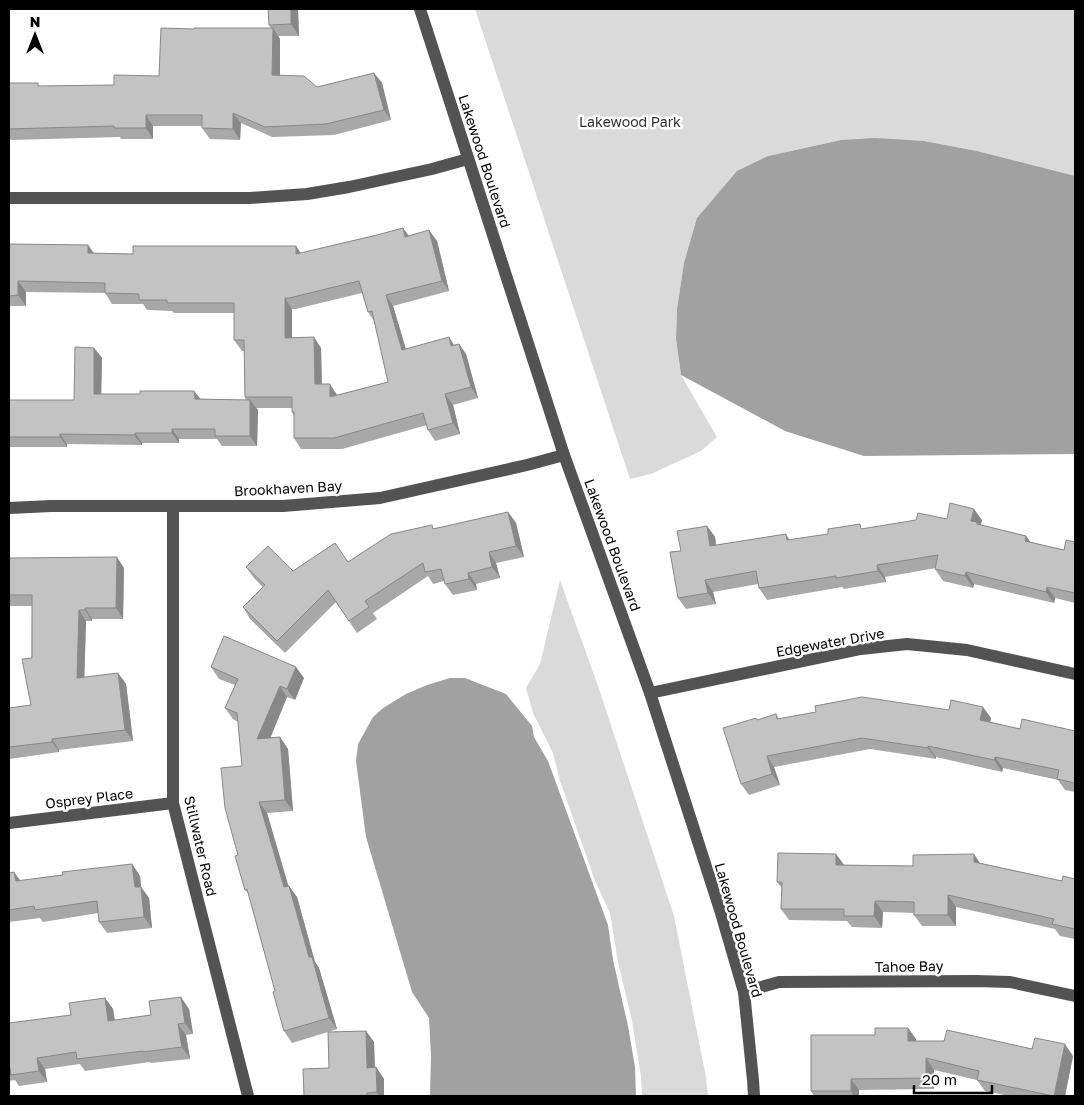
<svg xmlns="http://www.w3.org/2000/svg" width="1084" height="1105" viewBox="0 0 1084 1105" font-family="'Golos Text',sans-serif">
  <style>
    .green { fill: #dadada }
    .water { fill: #a1a1a1 }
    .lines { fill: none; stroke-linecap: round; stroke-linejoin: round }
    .minor { stroke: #535353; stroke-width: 12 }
    .wall { fill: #a8a8a8; fill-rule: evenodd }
    .shaded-wall { fill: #888 }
    .building { fill: #c3c3c3; stroke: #888; fill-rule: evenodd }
    .labels { text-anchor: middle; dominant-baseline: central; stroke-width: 5; stroke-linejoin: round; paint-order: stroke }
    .park-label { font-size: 14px; fill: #313131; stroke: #fff }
    .street-label { font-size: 14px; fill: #000; stroke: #fff }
  </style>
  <rect width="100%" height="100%" fill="#fff"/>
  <g class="green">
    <polygon points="475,9 1075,9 1075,182 1041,168 977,151 924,141 841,140 768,156 684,263 677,309 676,339 681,375 717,437 701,451 651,474 630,479"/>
    <polygon points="560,580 598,686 674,916 706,1077 708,1096 642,1096 641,1077 632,1021 618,962 610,913 595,881 560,781 553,753 533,713 526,688 540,664"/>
  </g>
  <g class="water">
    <polygon points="875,138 924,141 977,151 1075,176 1075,454 864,456 785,431 681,375 676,339 677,309 684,263 697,218 737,171 768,156 841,140"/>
    <polygon points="450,678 465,678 506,694 532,726 534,737 548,761 608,925 613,960 628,1026 635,1067 636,1096 430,1096 431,1056 429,1018 412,992 366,837 356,761 358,744 373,717 383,708 406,694 427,685"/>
  </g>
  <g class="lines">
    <g class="minor">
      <polyline points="420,9 564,455 650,693 721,913 744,992 753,1080 754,1096"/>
      <polyline points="9,198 250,198 307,194 349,187 432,169 468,159"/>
      <polyline points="173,506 173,803 248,1096"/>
      <polyline points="9,508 51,506 283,506 380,498 527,465 564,455"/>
      <polyline points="650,693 861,649 907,644 967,650 1075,674"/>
      <polyline points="9,823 173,803"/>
      <polyline points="744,992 779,982 976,981 1010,982 1075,996"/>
    </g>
  </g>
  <g class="wall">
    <polygon points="298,9 299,36 278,36 280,39 280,75 317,87 374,73 382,83 391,120 334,135 272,137 241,123 240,140 210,139 202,128 202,126 153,126 153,139 121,139 120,137 11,140 9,138 9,83 40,86 114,85 159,76 194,29 271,28 269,25"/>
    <path d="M403 228 409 236 437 241 449 291 393 306 406 349 454 345 459 344 466 354 478 398 453 405 460 434 435 441 428 430 427 425 342 449H301L294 438V416L292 412V408H256L258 410 257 446H222L217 439H179V443H142V445L67 444V447H9V400H74L94 348 102 358 101 394H140L194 391 200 399 246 400 245 397 244 351H242L234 340V313H174L172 311 147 310 143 304H112L105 293 26 292V306H9V244L88 245 94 253 133 254 301 253 377 235ZM362 293 368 312 374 321 388 382 337 395 322 384 321 348 292 338V309H296Z"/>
    <polygon points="508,512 516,523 524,557 496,563 500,578 476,584 477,590 453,595 445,584 444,581 433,584 428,576 373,613 377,619 357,633 336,602 285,653 250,619 243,607 263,587 254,578 246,567 293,571 348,562 434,529"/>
    <polygon points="947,519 982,520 981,525 1026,536 1030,542 1064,550 1075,542 1075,603 1055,598 1054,603 974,584 973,588 943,581 935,569 936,568 885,577 886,582 844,589 842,587 767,600 759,588 758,584 713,592 716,604 686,609 678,598 681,551 707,526 715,537 716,545 786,534 790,540 863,529"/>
    <polygon points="9,558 124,568 123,619 92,619 92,621 86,621 84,677 118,673 126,684 133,741 59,750 59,752 9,759 9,708 31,705 32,606 9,606"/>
    <polygon points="211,667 304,678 295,700 287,697 270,738 280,737 288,749 293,811 267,813 288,886 297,897 315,962 319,968 337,1029 328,1032 366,1031 374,1042 375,1067 376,1067 384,1079 384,1096 304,1096 329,1068 328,1032 292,1043 284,1031 275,991 248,893 245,890 238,855 242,766 238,722 233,719 225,708 235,685 219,679"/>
    <polygon points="776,714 779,719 991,718 990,722 1020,729 1075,731 1075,792 1065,790 1058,780 1003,768 1002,772 936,757 936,759 870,749 774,767 780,785 749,795 741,784 758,720"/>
    <polygon points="836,854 844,865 913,866 980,863 1062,881 1075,879 1075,939 1060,936 1055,929 956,907 956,926 922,926 914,915 914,913 883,912 882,928 852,927 847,921 789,920 781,909 782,888 777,882"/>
    <polygon points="132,864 140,876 141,887 149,898 152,928 107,933 99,922 98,913 43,922 40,918 9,922 9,873 14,872 20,881"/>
    <polygon points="105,998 113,1009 115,1020 189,1009 193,1034 186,1035 190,1059 151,1063 150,1062 85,1071 80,1064 45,1069 47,1082 19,1086 15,1080 9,1081 9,1023 71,1015"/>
    <polygon points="908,1028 916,1039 916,1041 1032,1049 1073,1056 1065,1096 1009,1096 985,1091 977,1080 934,1070 934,1089 859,1090 859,1096 814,1096 811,1091 875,1035"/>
  </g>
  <g class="shaded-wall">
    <polygon points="291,9 298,9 299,36 291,24"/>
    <polygon points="273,28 280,39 280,85 272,75"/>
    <polygon points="374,73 382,83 391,120 384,110"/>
    <polygon points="233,113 241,123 240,140 233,129"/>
    <polygon points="146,115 153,126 153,139 146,128"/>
    <polygon points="403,228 410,238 405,237"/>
    <polygon points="429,230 437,241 449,291 442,281"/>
    <polygon points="88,245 95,256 88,253"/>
    <polygon points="296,246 303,256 296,254"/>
    <polygon points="18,281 26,292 26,306 18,295"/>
    <polygon points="386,295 393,306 409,360 402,350"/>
    <polygon points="285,298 292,309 292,349 285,338"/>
    <polygon points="314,337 321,348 322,395 315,384"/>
    <polygon points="449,337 456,348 451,346"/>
    <polygon points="459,344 466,354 478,398 471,387"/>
    <polygon points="94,348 102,358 101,404 94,394"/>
    <polygon points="330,384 337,395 330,397"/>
    <polygon points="194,391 202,401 195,399"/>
    <polygon points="445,394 453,405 460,434 453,423"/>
    <polygon points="250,400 258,410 257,446 250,436"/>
    <polygon points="172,429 179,439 179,443 172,433"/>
    <polygon points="135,433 142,443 142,445 134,435"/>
    <polygon points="60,434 67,444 67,447 60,437"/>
    <polygon points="974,509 982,520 980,527 971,521"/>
    <polygon points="508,512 516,523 524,557 516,546"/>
    <polygon points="707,526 715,537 718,557 710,546"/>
    <polygon points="1026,536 1034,547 1025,541"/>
    <polygon points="489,552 496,563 500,578 492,567"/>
    <polygon points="117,557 124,568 123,619 116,608"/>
    <polygon points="877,565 885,577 886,582 878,571"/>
    <polygon points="966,572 974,584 973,588 965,576"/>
    <polygon points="468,573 476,584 477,590 469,579"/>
    <polygon points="705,580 713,592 716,604 708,593"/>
    <polygon points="1047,587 1055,598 1054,603 1046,592"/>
    <polygon points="85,608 92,619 92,621 85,610"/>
    <polygon points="79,610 86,621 84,689 77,678"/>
    <polygon points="296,667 304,678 295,700 287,689"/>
    <polygon points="118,673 126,684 133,741 125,730"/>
    <polygon points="280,686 287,697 265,751 257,739"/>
    <polygon points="983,707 991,718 988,731 980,720"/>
    <polygon points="280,737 288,749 293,811 285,800"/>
    <polygon points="52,739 59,750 59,752 52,742"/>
    <polygon points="928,746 936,757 936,759 928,748"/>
    <polygon points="767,756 774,767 780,785 772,774"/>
    <polygon points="995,757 1003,768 1002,772 994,760"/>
    <polygon points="259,802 267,813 292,898 284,887"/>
    <polygon points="836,854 844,865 836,865"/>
    <polygon points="974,854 982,866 974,862"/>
    <polygon points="132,864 140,876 141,887 149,898 152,928 144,917 135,887"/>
    <polygon points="14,872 22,883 16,881"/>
    <polygon points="289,886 297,897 315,962 319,968 337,1029 329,1018 309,957"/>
    <polygon points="948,895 956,907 956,926 948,915"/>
    <polygon points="875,901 883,912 882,928 874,916"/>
    <polygon points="181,997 189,1009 193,1034 185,1023"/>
    <polygon points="105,998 113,1009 116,1033 108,1021"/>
    <polygon points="178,1024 186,1035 190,1059 182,1047"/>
    <polygon points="908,1028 916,1039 916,1053 908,1041"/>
    <polygon points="366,1031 374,1042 375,1079 367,1068"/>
    <polygon points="1065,1044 1073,1056 1065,1096 1054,1096"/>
    <polygon points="37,1058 45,1069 47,1082 39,1071"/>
    <polygon points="926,1058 934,1070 934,1089 926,1078"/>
    <polygon points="376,1067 384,1079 384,1096 379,1096 377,1092"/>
    <polygon points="851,1079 859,1090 859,1096 854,1096 851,1091"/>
  </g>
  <g class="building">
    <polygon points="268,9 291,9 291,24 269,25"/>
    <polygon points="161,28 194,29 194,28 273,28 272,75 304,76 317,87 374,73 384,110 326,124 265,127 233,113 233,129 202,128 202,115 146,115 146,128 114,128 114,126 9,129 9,83 38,83 38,86 114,85 114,75 159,76"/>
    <path d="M403 228 405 237 429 230 442 281 386 295 402 350 449 337 451 346 459 344 471 387 445 394 453 423 428 430 423 413 334 438H294V412H292V397H245L244 340H234V303H167V300H139V294L105 293V283L18 281V295L9 296V244L88 245V253L133 254V246H296V254L377 235ZM359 281 368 312 372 311 388 382 330 397V384H315L314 337 285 338V298H289Z"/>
    <polygon points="75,347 94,348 94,394 140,394 140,391 194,391 195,399 250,400 250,436 215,436 215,429 172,429 172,433 135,433 134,435 60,434 60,437 9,437 9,400 74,400"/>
    <polygon points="950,503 974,509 971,521 977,522 977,524 1026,536 1025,541 1064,550 1066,540 1075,542 1075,593 1047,587 1046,592 966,572 965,576 935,569 938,555 877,565 878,571 836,578 836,576 759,588 756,571 705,580 708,593 678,598 670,552 681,551 677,531 707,526 710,546 786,534 787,540 828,534 828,529 860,524 861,529 916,520 918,513 947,519"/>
    <polygon points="508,512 516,546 489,552 492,567 468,573 469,579 445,584 441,569 425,572 423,563 365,601 369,607 349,621 328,590 277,641 243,607 265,585 246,567 268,546 293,571 335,543 348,562 391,534 432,525 433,529"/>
    <polygon points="117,557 116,608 85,608 85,610 79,610 77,678 118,673 125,730 52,739 52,742 9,747 9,708 31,705 22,659 32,658 32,595 9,595 9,558"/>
    <polygon points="224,636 296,667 287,689 280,686 257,739 280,737 285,800 259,802 284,887 289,886 309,957 312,957 329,1018 284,1031 273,992 275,991 247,889 245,890 235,856 238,855 225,808 221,768 242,766 237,713 225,708 238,679 211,667"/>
    <polygon points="862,697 949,710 951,700 983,707 980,720 1020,729 1022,719 1075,731 1075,783 1057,779 1059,770 995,757 994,760 928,746 928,748 862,738 767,756 772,774 741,784 723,728 756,718 757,720 776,714 777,719 816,712 815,706"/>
    <polygon points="778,853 836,854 836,865 913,866 913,855 974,854 974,862 1062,881 1063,876 1075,879 1075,929 1052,924 1054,919 948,895 948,915 914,915 914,902 875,901 874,916 844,916 844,909 781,909 782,882 777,882"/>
    <polygon points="132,864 135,887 141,887 144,917 99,922 97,901 35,910 34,906 9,910 9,873 14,872 16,881 63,875 62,872"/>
    <polygon points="181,997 185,1023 178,1024 182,1047 143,1052 143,1051 77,1059 76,1052 37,1058 39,1071 11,1075 10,1068 9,1069 9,1023 71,1015 69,1003 105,998 108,1021 151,1015 149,1001"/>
    <polygon points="875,1028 908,1028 908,1041 944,1041 947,1030 1032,1049 1035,1038 1065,1044 1054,1096 977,1080 979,1071 926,1058 926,1078 851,1079 851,1091 811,1091 811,1035 875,1035"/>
    <polygon points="366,1031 367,1068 376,1067 377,1092 367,1093 366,1096 304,1096 303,1069 329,1068 328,1032"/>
  </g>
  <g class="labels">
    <g class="park-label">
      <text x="630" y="121">Lakewood Park</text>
    </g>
    <g class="street-label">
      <text transform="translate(485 161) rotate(72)">Lakewood Boulevard</text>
      <text transform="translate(288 488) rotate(-3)">Brookhaven Bay</text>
      <text transform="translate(613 545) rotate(70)">Lakewood Boulevard</text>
      <text transform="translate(830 642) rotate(-10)">Edgewater Drive</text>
      <text transform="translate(89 798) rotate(-7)">Osprey Place</text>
      <text transform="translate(201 846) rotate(77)">Stillwater Road</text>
      <text transform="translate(739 930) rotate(74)">Lakewood Boulevard</text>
      <text transform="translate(909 966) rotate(-1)">Tahoe Bay</text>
    </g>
  </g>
  <rect width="1084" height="1105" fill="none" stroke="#000000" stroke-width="20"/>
  <g transform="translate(35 35)" stroke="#ffffff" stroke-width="4" paint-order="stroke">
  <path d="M0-4L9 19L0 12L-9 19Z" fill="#000000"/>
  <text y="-8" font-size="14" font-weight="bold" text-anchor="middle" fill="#000000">N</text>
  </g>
  <path d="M914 1085v8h78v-8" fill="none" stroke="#000000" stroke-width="2.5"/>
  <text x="922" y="1085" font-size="15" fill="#000000" stroke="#ffffff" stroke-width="4" paint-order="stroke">20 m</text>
</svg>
